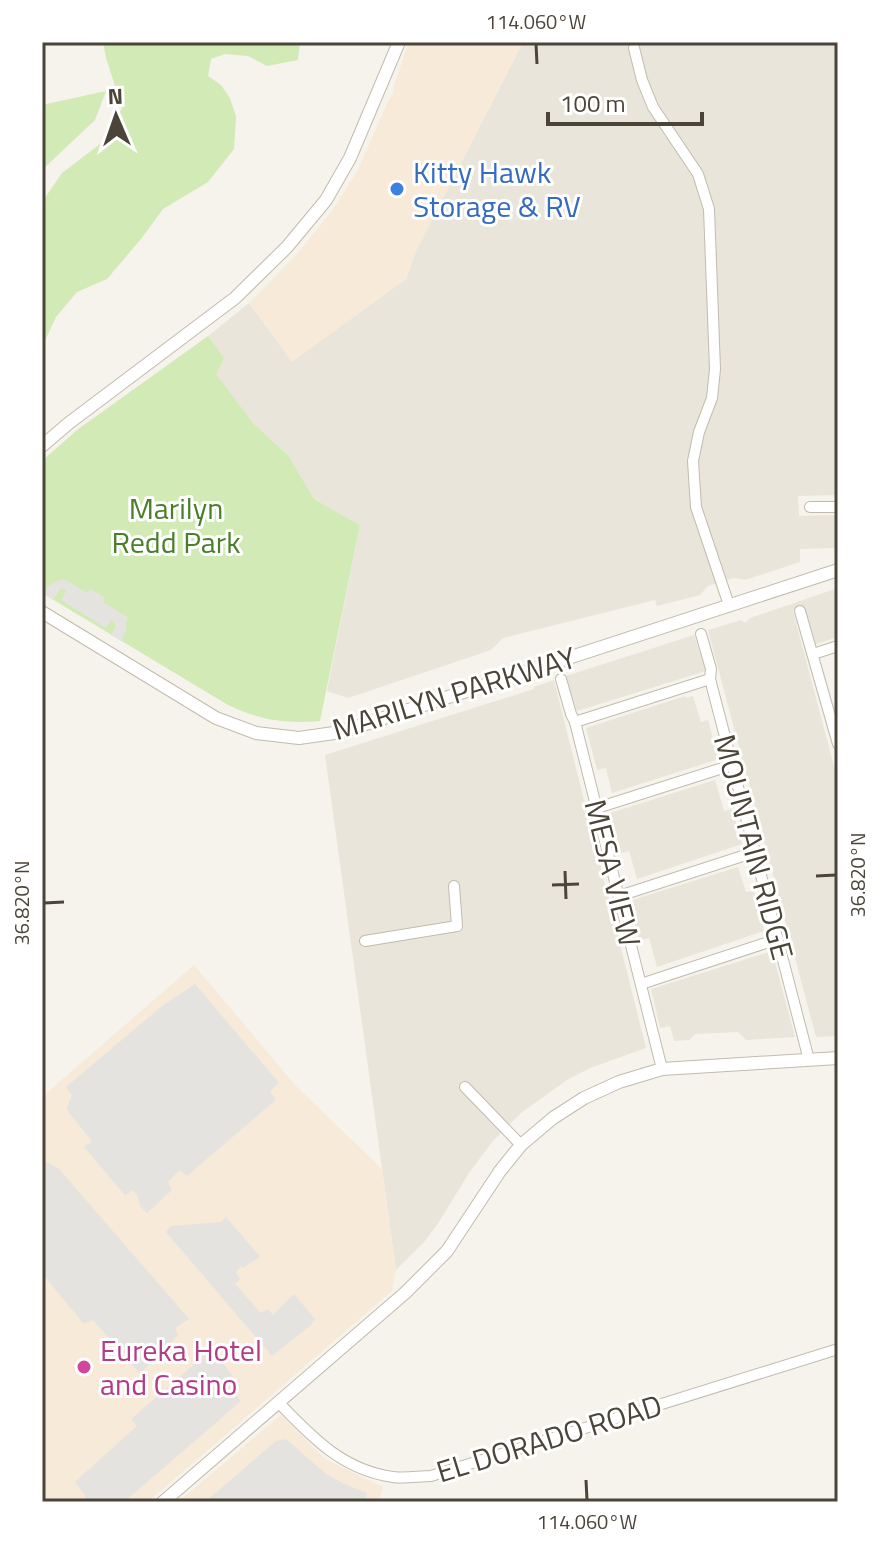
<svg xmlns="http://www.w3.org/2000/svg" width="880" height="1544" viewBox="0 0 880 1544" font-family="'Titillium Web',sans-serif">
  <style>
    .residential { fill: #eae5da }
    .commercial { fill: #f7ead8 }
    .green { fill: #d2eab5 }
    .parking { fill: #e5e3e0 }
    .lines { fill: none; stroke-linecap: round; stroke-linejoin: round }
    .minor-casing { stroke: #c2bbae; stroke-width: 12 }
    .tertiary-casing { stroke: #c2bbae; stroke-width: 14 }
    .minor { stroke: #fff; stroke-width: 10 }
    .tertiary { stroke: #fff; stroke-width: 12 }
    .ticks { fill: none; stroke: #4b4439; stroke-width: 3 }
    .shop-dot { fill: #3f7fe0; stroke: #fff; stroke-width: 3 }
    .hotel-dot { fill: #d1479c; stroke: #fff; stroke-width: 3 }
    .labels { text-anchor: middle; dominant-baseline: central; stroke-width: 6; stroke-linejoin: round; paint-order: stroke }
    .shop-label { font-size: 30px; fill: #366cbe; stroke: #fff; text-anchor: start }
    .park-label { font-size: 30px; fill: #4a7f2a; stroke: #fff }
    .street-label { font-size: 30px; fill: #4b4439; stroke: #fff }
    .hotel-label { font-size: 30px; fill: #b23c85; stroke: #fff; text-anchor: start }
    .neatline { fill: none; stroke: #4b4439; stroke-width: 3 }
    .ticks-label { font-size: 20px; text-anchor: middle; fill: #4b4439 }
  </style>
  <rect width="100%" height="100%" fill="#f6f3ec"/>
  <g class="residential">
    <polygon points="523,42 838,42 838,495 798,496 799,516 838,515 838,548 800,549 800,562 745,580 734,578 708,586 700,595 657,606 655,600 503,638 491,650 348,698 327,691 360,525 314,499 289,456 253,423 215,374 223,358 208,336 249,303 292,361 406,279 415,253"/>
    <polygon points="838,588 838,637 816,644 805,608 793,611 838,781 838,1036 816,1037 708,630 741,620 745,623 750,618"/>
    <polygon points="694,635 706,671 577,711 566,676"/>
    <polygon points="554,680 646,1048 590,1068 567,1080 521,1113 493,1141 469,1173 437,1225 424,1242 396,1270 325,755 534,689 534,687"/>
    <polygon points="685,696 686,698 693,696 701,722 708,720 719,759 612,793 606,768 597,770 586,728"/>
    <polygon points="715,780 724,811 732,809 742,844 637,879 629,851 617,854 607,814"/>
    <polygon points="738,867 746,892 754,891 764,931 657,967 649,938 639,941 629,901"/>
    <polygon points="772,951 795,1037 746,1040 738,1032 695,1034 689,1040 674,1041 670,1026 660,1028 651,989"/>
  </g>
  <g class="commercial">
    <polygon points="409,42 523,42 415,253 406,279 292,362 249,303 298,253 334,208 358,170 388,101 393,95 394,85"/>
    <polygon points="194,965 296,1086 382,1169 396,1270 392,1291 148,1502 42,1502 42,1097"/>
    <polygon points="281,1415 325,1459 383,1487 379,1502 178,1502"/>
  </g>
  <g class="green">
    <polygon points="103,42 300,42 298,60 267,66 248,56 225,54 211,59 208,76 221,85 230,98 236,117 234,149 208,182 163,209 141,239 107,279 77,292 56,317 42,347 42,202 62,173 104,141 122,108 106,58"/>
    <polygon points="106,91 95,120 42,170 42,105"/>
    <path d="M208 336 224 358 216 374 253 423 289 456 314 499 360 525 320 721C284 724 260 720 228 705L42 593V461L77 430Z"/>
  </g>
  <g class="parking">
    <polygon points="59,580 66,580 87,593 90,589 105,598 103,602 129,618 126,622 126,631 121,641 111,635 116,627 114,622 111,620 106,628 61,600 66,591 61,588 53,600 44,594 48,586"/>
    <polygon points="195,984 279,1083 270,1091 276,1100 187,1176 180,1170 168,1182 172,1190 147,1213 140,1206 137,1195 133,1190 125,1195 84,1147 92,1141 69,1113 67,1107 72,1095 66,1087 162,1006"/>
    <polygon points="42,1159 59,1169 189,1319 175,1328 178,1335 140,1374 93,1320 84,1324 42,1273"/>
    <polygon points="226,1217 260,1257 243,1268 241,1266 236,1272 240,1279 235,1284 261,1313 268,1309 273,1315 294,1294 315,1319 310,1326 272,1356 166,1232 171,1226 221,1222"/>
    <polygon points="212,1349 241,1387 235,1393 241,1401 124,1502 81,1502 86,1497 75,1482 137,1426 131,1419"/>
    <polygon points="286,1439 325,1473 344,1484 367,1493 365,1502 205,1502 276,1441"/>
  </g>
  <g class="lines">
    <g class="minor-casing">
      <g id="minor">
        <polyline points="634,48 642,80 653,107 698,174 709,209 715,369 712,398 699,432 693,461 696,507 729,605"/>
        <polyline points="810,507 838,507"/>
        <polyline points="800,611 838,744"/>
        <polyline points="701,634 711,669 710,679 809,1060"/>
        <polyline points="813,654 838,646"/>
        <polyline points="561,679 571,714 575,722 662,1069"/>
        <polyline points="575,722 710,679"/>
        <polyline points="597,808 732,765"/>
        <polyline points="619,896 755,852"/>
        <polyline points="365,941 457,926 454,886"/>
        <polyline points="641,984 778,939"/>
        <polyline points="465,1087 521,1145"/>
        <path d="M278 1402C312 1437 342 1470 393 1477 405 1479 419 1476 431 1476L838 1349"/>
      </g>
    </g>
    <g class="tertiary-casing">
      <g id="tertiary">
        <polyline points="42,446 69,423 235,298 287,247 326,200 350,158 399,42"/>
        <polyline points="42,612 216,718 256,733 299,738 341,732 838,570"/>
        <polyline points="163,1502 405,1293 447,1251 500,1171 521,1145 553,1118 584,1098 619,1082 662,1069 838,1058"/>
      </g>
    </g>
    <use href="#minor" class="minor"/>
    <use href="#tertiary" class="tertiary"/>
  </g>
  <path class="ticks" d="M536 44 537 64M565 871 566 899M816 876 836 875M552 885 579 884M44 903 64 902M586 1480 587 1500"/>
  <circle class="shop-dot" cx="397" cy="189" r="8"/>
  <circle class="hotel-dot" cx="84" cy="1367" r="8"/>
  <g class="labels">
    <g class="shop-label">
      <text x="413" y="172">Kitty Hawk<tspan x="413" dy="34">Storage &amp; RV</tspan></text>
    </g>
    <g class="park-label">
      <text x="176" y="508">Marilyn<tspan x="176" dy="34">Redd Park</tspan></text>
    </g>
    <g class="street-label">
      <text transform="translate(454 693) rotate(-17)">MARILYN PARKWAY</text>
      <text transform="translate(754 847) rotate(75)">MOUNTAIN RIDGE</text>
      <text transform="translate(613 873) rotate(76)">MESA VIEW</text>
      <text transform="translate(549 1438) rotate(-17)">EL DORADO ROAD</text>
    </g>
    <g class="hotel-label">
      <text x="100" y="1350">Eureka Hotel<tspan x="100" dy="34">and Casino</tspan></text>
    </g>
  </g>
  <rect width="880" height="1544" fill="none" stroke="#ffffff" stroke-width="88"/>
  <g transform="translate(116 116) rotate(358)" stroke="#ffffff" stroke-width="6" paint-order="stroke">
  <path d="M0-6L14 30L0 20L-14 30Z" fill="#4b4439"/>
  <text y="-12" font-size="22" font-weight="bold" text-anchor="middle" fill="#4b4439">N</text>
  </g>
  <path d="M548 112v12h154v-12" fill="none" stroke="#4b4439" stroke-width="4"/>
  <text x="560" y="112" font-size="24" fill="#4b4439" stroke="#ffffff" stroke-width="6" paint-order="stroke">100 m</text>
  <rect x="44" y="44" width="792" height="1456" class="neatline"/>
  <g class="ticks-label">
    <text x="536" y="29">114.060°W</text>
    <text transform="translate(858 875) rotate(-90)" y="7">36.820°N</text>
    <text transform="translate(22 903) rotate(-90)" y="7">36.820°N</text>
    <text x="587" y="1529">114.060°W</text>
  </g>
</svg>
